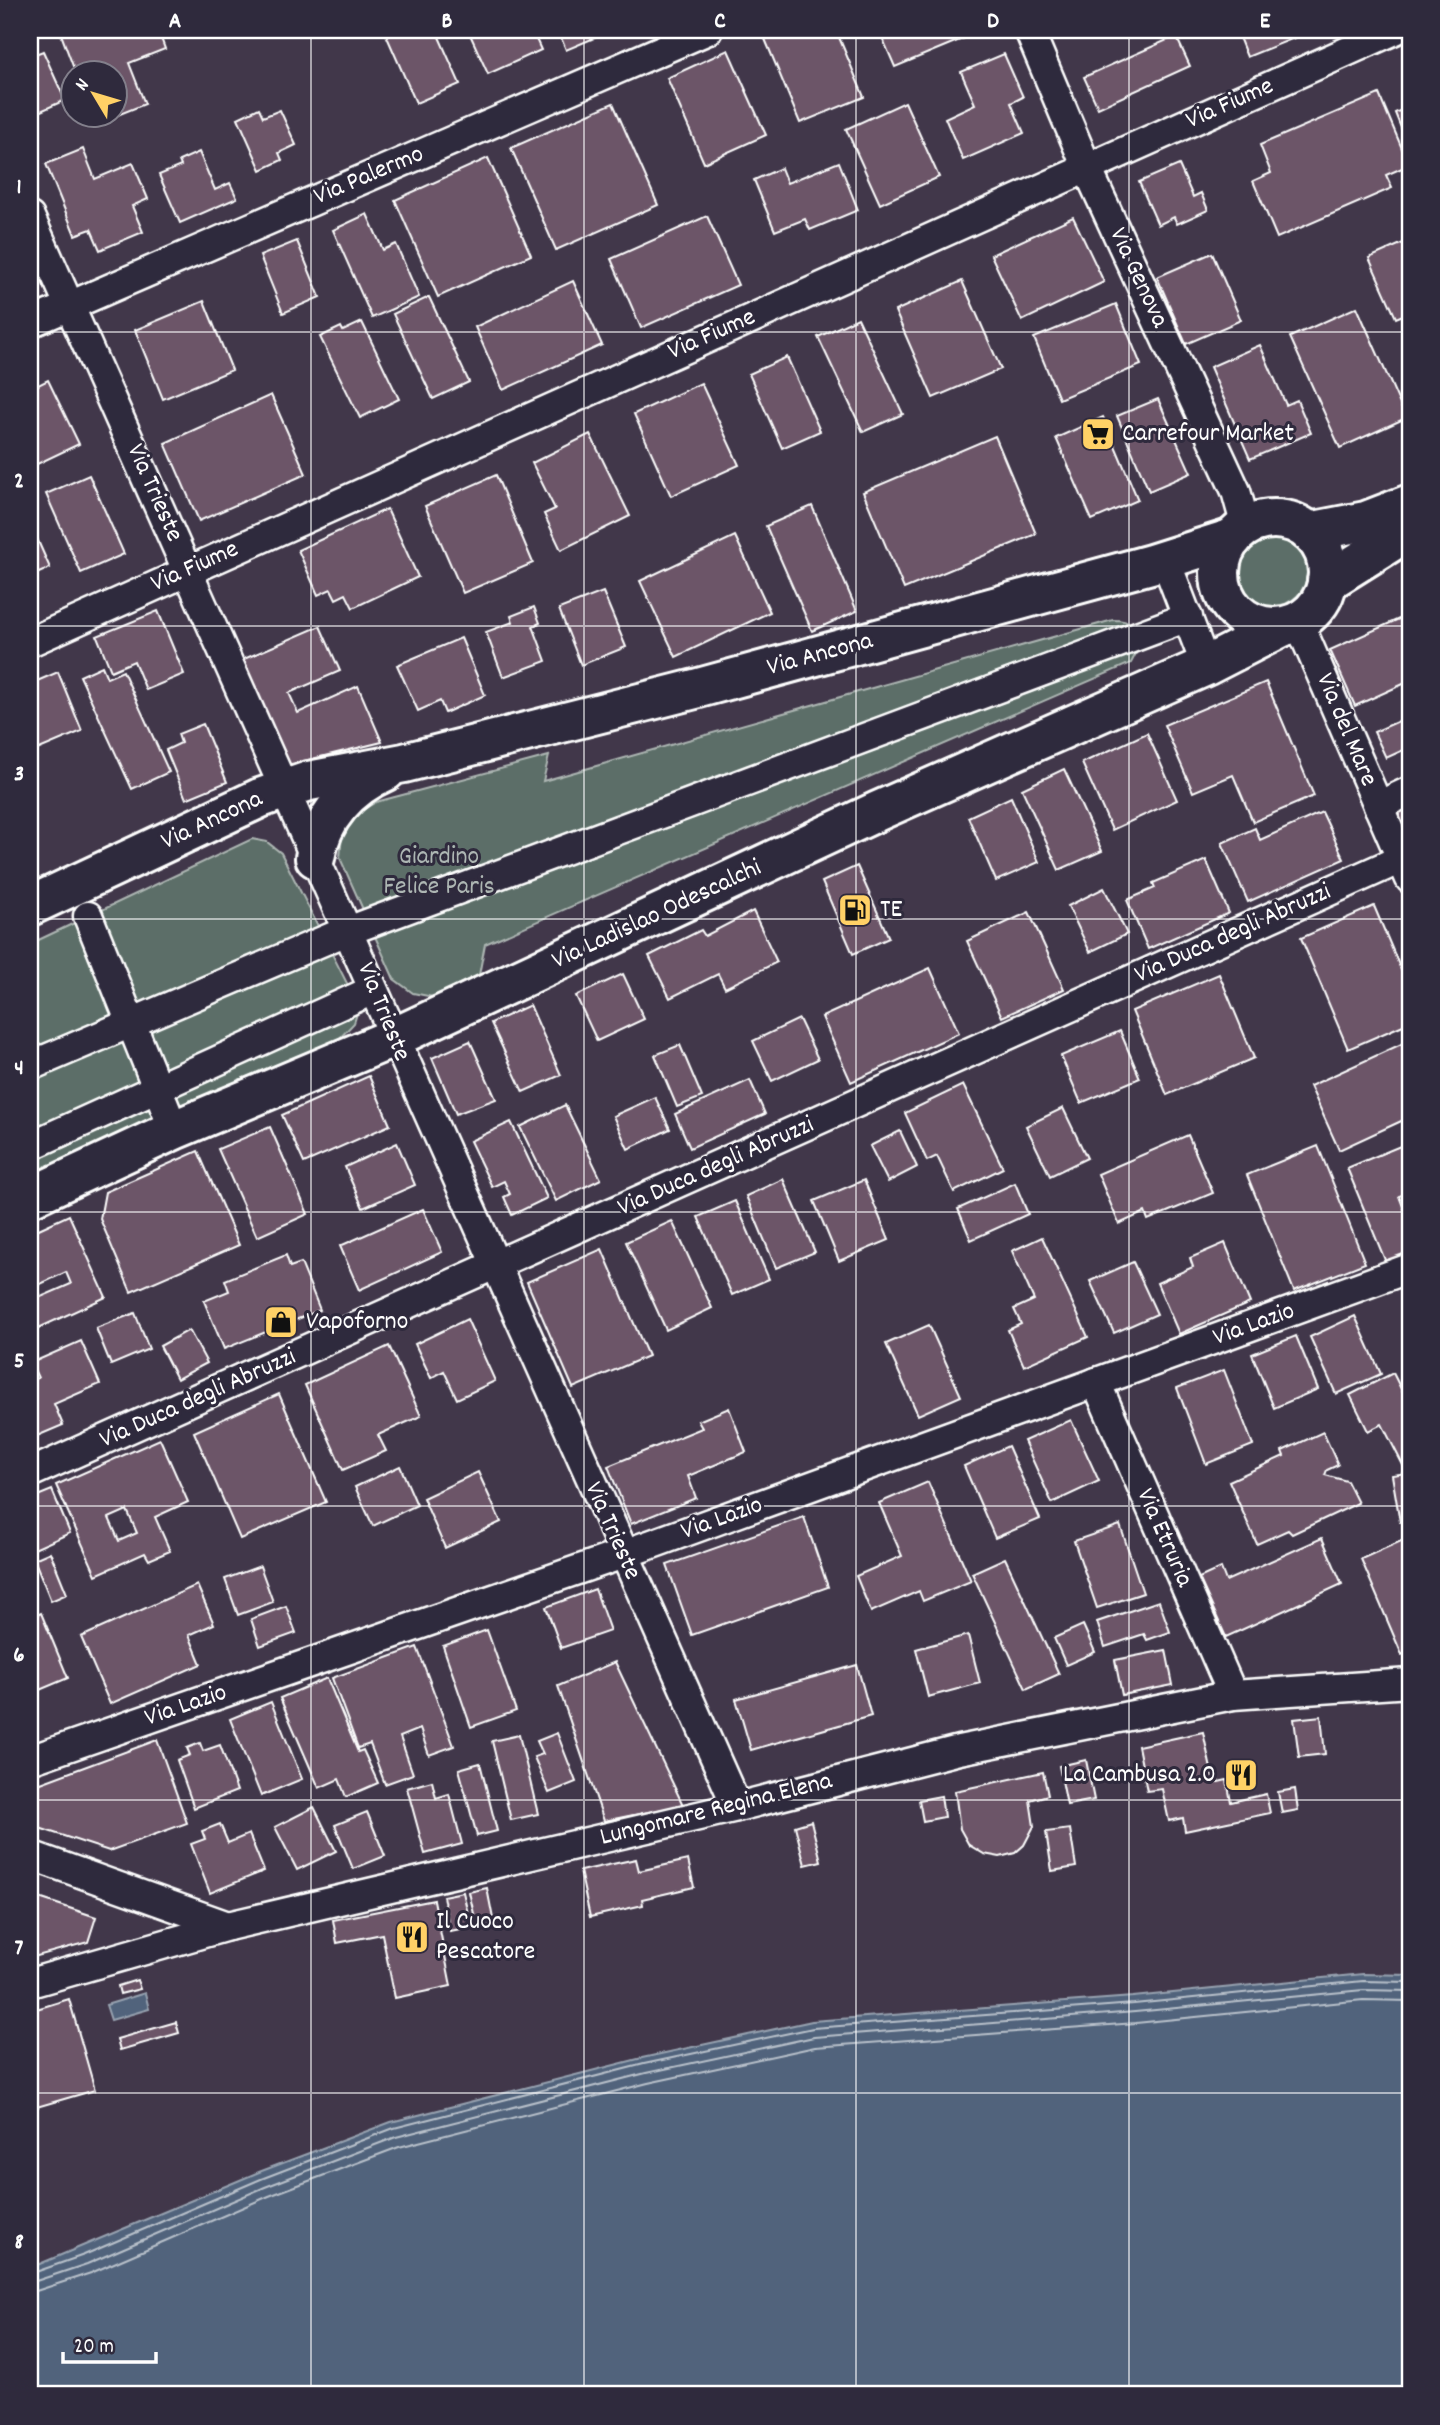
<svg xmlns="http://www.w3.org/2000/svg" width="1440" height="2425" viewBox="0 0 1440 2425" font-family="Dekko,sans-serif">
  <style>
    .green { fill: #5b6e67; stroke: #adb6b3; stroke-width: 2 }
    .water { fill: #51647c; stroke: #97a2b0; stroke-width: 2 }
    .lines { fill: none; stroke-linecap: round; stroke-linejoin: round }
    .shore { stroke: #b9c1cb; stroke-width: 2 }
    .building { fill: #6c5568; stroke: #fff; stroke-width: 2; fill-rule: evenodd }
    .street-casing { stroke: #fff; stroke-width: 33 }
    .secondary-casing { stroke: #fff; stroke-width: 44 }
    .street { stroke: #2f2a3d; stroke-width: 28 }
    .secondary { stroke: #2f2a3d; stroke-width: 38 }
    .grid { fill: none; stroke: #fff; stroke-width: 2; stroke-opacity: 0.55 }
    .labels { text-anchor: middle; dominant-baseline: central; stroke-width: 6; stroke-linejoin: round; paint-order: stroke }
    .street-label { font-size: 26px; fill: #fff; stroke: #2f2a3d }
    .poi-label { font-size: 26px; fill: #fff; stroke: #2f2a3d; text-anchor: start }
    .park-label { font-size: 26px; fill: #adb6b3; stroke: #2f2a3d }
    .neatline { fill: none; stroke: #fff; stroke-width: 2.5 }
    .grid-label { font-size: 23px; text-anchor: middle; font-weight: bold; fill: #fff }
  </style>
  <rect width="100%" height="100%" fill="#41374a"/>
  <filter id="ink" filterUnits="userSpaceOnUse"><feTurbulence type="fractalNoise" baseFrequency=".0143" numOctaves="2"/><feDisplacementMap in="SourceGraphic" scale="14" xChannelSelector="R" yChannelSelector="G"/><feConvolveMatrix kernelMatrix="1 2 1 2 8 2 1 2 1" color-interpolation-filters="sRGB"/></filter>
  <g filter="url(#ink)">
    <g class="green">
      <circle cx="1273" cy="572" r="34"/>
      <path d="M1113 620C1131 620 1135 625 1143 640L1131 663 485 944 479 975 433 997 413 993 394 979 340 858 342 835 356 814 376 802 549 756 543 781Z"/>
      <polygon points="252,839 267,842 281,853 359,1007 354,1023 338,1040 30,1174 30,944"/>
    </g>
    <g class="water">
      <polygon points="1363,1974 1410,1975 1410,2395 30,2395 30,2268 259,2172 391,2122 642,2058 812,2021 1133,1997"/>
      <polygon points="145,1993 149,2009 111,2020 106,2005"/>
    </g>
    <g class="lines">
      <g class="shore">
        <polyline points="30,2274 84,2255 261,2179 394,2128 644,2064 813,2028 1134,2004 1363,1981 1410,1982"/>
        <polyline points="30,2283 87,2264 265,2187 396,2137 646,2073 814,2037 1135,2012 1363,1990 1410,1991"/>
        <polyline points="30,2293 91,2273 269,2196 399,2147 648,2083 815,2047 1136,2023 1363,2000 1410,2001"/>
      </g>
    </g>
    <g class="building">
      <polygon points="73,30 158,30 165,49 129,63 145,104 95,124 92,116 116,116 116,74 76,74 61,34"/>
      <polygon points="384,30 436,30 460,84 416,103"/>
      <polygon points="468,30 532,30 541,50 488,74"/>
      <polygon points="558,30 613,30 566,50"/>
      <polygon points="788,30 836,30 864,97 800,123 765,39"/>
      <polygon points="879,30 984,30 895,67"/>
      <polygon points="1236,30 1314,30 1247,57"/>
      <polygon points="1176,36 1190,66 1098,108 1084,77"/>
      <polygon points="728,50 766,135 704,163 667,78"/>
      <polygon points="43,51 65,100 30,116 30,56"/>
      <polygon points="1004,54 1023,97 1011,103 1024,133 963,160 945,118 975,104 961,72"/>
      <polygon points="1379,94 1409,165 1386,175 1392,188 1277,238 1253,181 1271,173 1260,145"/>
      <polygon points="905,102 939,177 880,204 846,129"/>
      <polygon points="613,103 658,205 556,250 511,148"/>
      <polygon points="1410,106 1410,150 1395,113"/>
      <polygon points="259,108 263,117 280,110 296,145 279,153 282,160 261,170 238,118"/>
      <polygon points="83,149 95,179 133,163 148,199 132,206 143,232 100,250 91,229 75,235 46,164"/>
      <polygon points="199,152 215,190 230,183 237,198 180,223 159,175 181,166 179,161"/>
      <polygon points="488,158 531,255 438,297 395,200"/>
      <polygon points="839,162 858,210 810,230 805,219 775,231 754,180 781,168 787,183"/>
      <polygon points="1179,165 1193,197 1201,193 1208,210 1177,224 1174,217 1158,225 1139,182"/>
      <polygon points="367,214 383,250 396,244 419,297 372,318 333,230"/>
      <polygon points="707,216 738,285 641,328 611,259"/>
      <polygon points="1073,217 1104,282 1022,321 991,255"/>
      <polygon points="1410,240 1410,312 1396,318 1369,258"/>
      <polygon points="297,241 320,297 283,313 260,256"/>
      <polygon points="1212,253 1241,320 1186,344 1157,277"/>
      <polygon points="573,281 602,345 503,390 475,327"/>
      <polygon points="962,281 1001,369 933,398 895,311"/>
      <polygon points="429,297 469,382 433,399 393,314"/>
      <polygon points="204,301 232,370 163,399 135,330"/>
      <polygon points="1116,304 1141,365 1059,399 1034,338"/>
      <polygon points="1357,307 1406,418 1340,448 1290,337"/>
      <polygon points="858,318 903,414 863,432 818,337"/>
      <polygon points="362,322 399,399 360,418 320,337 341,327 343,331"/>
      <polygon points="1260,345 1286,405 1297,400 1311,433 1250,459 1210,367"/>
      <polygon points="787,357 820,431 782,448 749,374"/>
      <polygon points="48,380 79,444 33,466 30,460 30,389"/>
      <polygon points="701,383 739,465 671,496 634,414"/>
      <polygon points="271,395 306,474 199,521 165,443"/>
      <polygon points="1158,399 1191,473 1149,491 1117,416"/>
      <polygon points="1103,417 1138,500 1092,520 1056,438"/>
      <polygon points="590,434 630,516 561,550 544,514 555,509 532,463"/>
      <polygon points="995,436 1036,534 904,589 863,492"/>
      <polygon points="89,475 124,554 81,573 46,494"/>
      <polygon points="496,475 533,563 463,593 425,506"/>
      <polygon points="812,506 857,611 812,631 766,526"/>
      <polygon points="387,509 418,577 353,608 346,594 336,599 331,589 318,595 298,550"/>
      <polygon points="30,523 50,568 30,577"/>
      <polygon points="735,536 770,612 676,657 640,581"/>
      <polygon points="603,592 626,647 581,665 559,609"/>
      <polygon points="534,607 540,623 533,626 546,661 503,677 486,632 513,622 511,616"/>
      <polygon points="158,611 184,674 146,690 134,661 111,671 97,636"/>
      <polygon points="1410,614 1410,681 1355,706 1330,650"/>
      <polygon points="320,626 340,671 289,693 298,713 358,686 382,742 283,766 237,662"/>
      <polygon points="461,638 485,695 445,713 440,701 418,711 397,665"/>
      <polygon points="102,666 107,678 123,671 169,772 132,789 80,676"/>
      <polygon points="58,672 82,731 30,753 30,684"/>
      <polygon points="1266,682 1314,796 1253,822 1233,775 1193,792 1164,725"/>
      <polygon points="1410,716 1410,747 1386,758 1374,732"/>
      <polygon points="203,724 227,782 186,799 166,750 181,743 178,734"/>
      <polygon points="1147,733 1177,800 1112,830 1082,763"/>
      <polygon points="1064,769 1102,851 1059,870 1022,789"/>
      <polygon points="1011,797 1039,862 996,881 968,817"/>
      <polygon points="1410,802 1410,851 1393,810"/>
      <polygon points="1322,812 1344,859 1248,902 1222,843 1255,828 1260,840"/>
      <polygon points="1206,860 1229,913 1148,949 1127,900 1155,888 1153,883"/>
      <polygon points="857,866 889,938 853,954 822,882"/>
      <polygon points="1104,888 1127,934 1090,952 1068,906"/>
      <polygon points="1374,906 1410,991 1410,1022 1348,1049 1301,938"/>
      <polygon points="753,911 777,962 725,988 718,974 670,998 649,956 701,930 705,936"/>
      <polygon points="1029,912 1064,989 1002,1017 967,941"/>
      <polygon points="930,968 959,1033 851,1082 822,1017"/>
      <polygon points="623,974 644,1019 597,1041 576,996"/>
      <polygon points="1219,974 1254,1058 1167,1095 1132,1011"/>
      <polygon points="530,1005 561,1075 523,1092 491,1023"/>
      <polygon points="799,1019 818,1059 772,1081 753,1041"/>
      <polygon points="1120,1031 1140,1078 1081,1103 1061,1056"/>
      <polygon points="1410,1040 1410,1117 1339,1150 1310,1086"/>
      <polygon points="470,1041 496,1099 456,1114 432,1058"/>
      <polygon points="680,1045 702,1097 677,1107 655,1055"/>
      <polygon points="369,1076 390,1125 304,1163 282,1115"/>
      <polygon points="750,1080 765,1114 690,1148 675,1114"/>
      <polygon points="963,1085 1003,1168 954,1192 937,1156 927,1161 905,1113"/>
      <polygon points="655,1097 670,1129 628,1149 613,1116"/>
      <polygon points="565,1105 601,1179 556,1201 520,1127"/>
      <polygon points="1063,1108 1087,1158 1050,1176 1026,1126"/>
      <polygon points="511,1122 547,1198 512,1215 504,1197 510,1194 504,1181 492,1187 470,1141"/>
      <polygon points="270,1127 308,1214 257,1237 218,1149"/>
      <polygon points="900,1131 917,1167 888,1182 870,1146"/>
      <polygon points="1188,1135 1213,1193 1148,1220 1145,1212 1119,1224 1098,1174"/>
      <polygon points="1410,1142 1410,1192 1399,1196 1407,1217 1410,1216 1410,1255 1387,1265 1347,1168"/>
      <polygon points="397,1143 415,1185 363,1208 345,1167"/>
      <polygon points="1318,1146 1365,1263 1294,1291 1247,1175"/>
      <polygon points="198,1151 239,1245 131,1292 100,1219 105,1192"/>
      <polygon points="783,1179 815,1252 776,1268 746,1196"/>
      <polygon points="864,1180 889,1240 839,1261 814,1201"/>
      <polygon points="1015,1183 1028,1214 971,1240 958,1209"/>
      <polygon points="735,1201 769,1279 732,1295 698,1217"/>
      <polygon points="423,1209 442,1252 359,1290 340,1246"/>
      <path d="M69 1215 106 1297 30 1332V1233ZM66 1272 71 1284 41 1297 36 1286Z"/>
      <polygon points="672,1221 712,1308 666,1330 626,1242"/>
      <polygon points="1042,1237 1088,1337 1024,1366 1008,1330 1021,1324 1014,1309 1034,1300 1012,1251"/>
      <polygon points="1225,1243 1250,1303 1179,1334 1157,1283 1193,1267 1190,1258"/>
      <polygon points="602,1249 648,1356 573,1388 527,1282"/>
      <polygon points="286,1255 290,1267 301,1263 320,1310 224,1349 204,1301 229,1291 225,1280"/>
      <polygon points="1133,1262 1157,1314 1114,1333 1090,1281"/>
      <polygon points="135,1313 149,1349 111,1365 96,1328"/>
      <polygon points="1355,1316 1381,1374 1336,1394 1310,1337"/>
      <polygon points="467,1319 495,1381 457,1399 444,1371 431,1378 415,1344"/>
      <polygon points="929,1325 961,1396 918,1415 886,1344"/>
      <polygon points="189,1330 207,1363 177,1379 160,1346"/>
      <polygon points="1296,1336 1318,1389 1274,1408 1252,1354"/>
      <polygon points="81,1341 100,1384 54,1404 63,1425 30,1439 30,1381 38,1378 31,1363"/>
      <polygon points="389,1346 421,1416 378,1435 386,1451 343,1470 305,1385"/>
      <polygon points="1224,1370 1253,1445 1206,1464 1177,1388"/>
      <polygon points="1393,1373 1410,1407 1410,1521 1400,1522 1392,1475 1407,1473 1382,1424 1368,1431 1350,1395"/>
      <polygon points="279,1394 326,1502 240,1539 194,1432"/>
      <polygon points="729,1408 746,1452 688,1476 696,1498 631,1524 608,1466 702,1428 698,1421"/>
      <polygon points="1071,1420 1099,1481 1052,1503 1024,1441"/>
      <polygon points="1323,1432 1338,1465 1327,1470 1325,1475 1347,1481 1358,1503 1292,1534 1288,1530 1257,1544 1229,1481 1284,1456 1282,1451"/>
      <path d="M160 1439 188 1502 155 1517 170 1551 149 1560 145 1553 96 1575 56 1485ZM127 1510 137 1533 119 1541 109 1518Z"/>
      <polygon points="1008,1446 1040,1519 995,1538 964,1466"/>
      <polygon points="400,1466 417,1505 373,1526 355,1487"/>
      <polygon points="478,1472 501,1522 445,1548 423,1498"/>
      <polygon points="928,1482 971,1581 923,1601 919,1591 871,1612 856,1576 902,1556 879,1503"/>
      <polygon points="52,1490 70,1533 30,1551 30,1499"/>
      <polygon points="804,1517 828,1587 692,1635 667,1565"/>
      <polygon points="1120,1525 1143,1593 1097,1608 1074,1541"/>
      <polygon points="1410,1537 1410,1651 1402,1655 1361,1559"/>
      <polygon points="1322,1538 1342,1584 1226,1637 1199,1578 1221,1568 1226,1581"/>
      <polygon points="50,1552 67,1594 51,1601 34,1559"/>
      <polygon points="1005,1558 1059,1674 1026,1689 972,1573"/>
      <polygon points="260,1566 273,1602 238,1615 225,1579"/>
      <polygon points="197,1585 214,1624 189,1635 201,1664 110,1704 81,1637"/>
      <polygon points="595,1589 610,1631 561,1648 546,1607"/>
      <polygon points="1159,1601 1170,1632 1147,1640 1144,1634 1105,1647 1097,1622"/>
      <polygon points="286,1606 296,1633 260,1646 251,1619"/>
      <polygon points="41,1613 68,1678 30,1694 30,1618"/>
      <polygon points="1083,1625 1095,1652 1066,1665 1054,1638"/>
      <polygon points="487,1630 516,1711 471,1727 443,1646"/>
      <polygon points="968,1635 980,1683 928,1697 916,1649"/>
      <polygon points="417,1647 454,1746 429,1755 420,1729 400,1737 413,1774 385,1784 370,1744 358,1748 332,1678"/>
      <polygon points="1166,1650 1173,1685 1122,1695 1115,1660"/>
      <polygon points="615,1662 683,1805 604,1821 558,1686"/>
      <polygon points="857,1665 871,1716 751,1750 736,1699"/>
      <polygon points="327,1678 358,1752 363,1750 378,1783 346,1797 339,1779 319,1788 280,1698"/>
      <polygon points="271,1702 302,1779 261,1796 230,1719"/>
      <polygon points="1321,1716 1325,1754 1299,1757 1294,1719"/>
      <polygon points="1203,1732 1214,1783 1227,1780 1231,1802 1266,1794 1270,1813 1185,1831 1183,1818 1169,1821 1162,1789 1147,1791 1138,1746"/>
      <polygon points="557,1733 576,1782 549,1793 534,1757 543,1754 537,1741"/>
      <polygon points="519,1735 538,1814 511,1820 492,1741"/>
      <polygon points="157,1740 187,1823 109,1851 30,1825 30,1787"/>
      <polygon points="200,1743 203,1751 220,1745 237,1791 194,1808 177,1760 190,1755 187,1748"/>
      <polygon points="1086,1760 1094,1800 1067,1805 1059,1766"/>
      <polygon points="480,1763 497,1831 477,1836 459,1769"/>
      <polygon points="1043,1772 1048,1795 1030,1800 1034,1826 1024,1845 1015,1853 1000,1857 984,1854 969,1845 960,1829 955,1791"/>
      <polygon points="432,1781 436,1798 449,1794 462,1844 425,1854 407,1788"/>
      <polygon points="1295,1789 1298,1810 1282,1813 1278,1792"/>
      <polygon points="941,1796 944,1817 923,1821 919,1800"/>
      <polygon points="314,1807 336,1851 297,1870 275,1827"/>
      <polygon points="367,1812 385,1856 353,1869 335,1825"/>
      <polygon points="811,1821 821,1861 805,1865 795,1826"/>
      <polygon points="220,1824 228,1843 249,1834 264,1871 210,1893 191,1844 205,1839 202,1831"/>
      <polygon points="1070,1829 1076,1867 1052,1871 1046,1832"/>
      <polygon points="636,1859 639,1871 688,1860 694,1887 642,1899 643,1905 590,1917 580,1871"/>
      <polygon points="487,1888 494,1924 477,1927 469,1892"/>
      <polygon points="463,1892 471,1927 450,1931 443,1896"/>
      <polygon points="30,1895 96,1917 88,1942 30,1958"/>
      <polygon points="434,1900 451,1986 395,1998 382,1934 337,1943 333,1920"/>
      <polygon points="137,1980 140,1989 120,1994 118,1986"/>
      <polygon points="69,1999 95,2090 30,2109 30,2011"/>
      <polygon points="176,2022 179,2033 120,2050 117,2039"/>
    </g>
    <g class="lines">
      <g class="street-casing">
        <g id="street">
          <polyline points="1029,30 1087,168 1236,491 1246,527"/>
          <polyline points="30,217 737,1807"/>
          <polyline points="30,323 708,30"/>
          <polyline points="1165,559 1206,666"/>
          <polyline points="1298,621 1410,879"/>
          <polyline points="30,642 1395,30"/>
          <polyline points="1378,806 1410,791"/>
          <polyline points="88,916 174,1130"/>
          <polyline points="30,1066 337,935 1188,617"/>
          <polyline points="30,1146 364,994"/>
          <polyline points="1096,1382 1233,1695"/>
          <polyline points="30,1473 1401,859"/>
          <polyline points="30,1760 652,1544 1410,1268"/>
          <polyline points="30,1855 228,1926"/>
          <polyline points="30,1983 228,1926 737,1807 959,1750 1233,1695 1410,1683"/>
        </g>
      </g>
      <g class="secondary-casing">
        <g id="secondary">
          <circle cx="1274" cy="573" r="54"/>
          <polyline points="1309,532 1366,521 1410,504"/>
          <polyline points="1327,582 1410,530"/>
          <path d="M315 858C321 818 349 787 386 771"/>
          <polyline points="30,906 260,798 309,781 404,763 695,689 1151,564 1233,538"/>
          <polyline points="30,1197 174,1130 393,1038 878,811 1206,666 1282,627"/>
        </g>
      </g>
      <use href="#street" class="street"/>
      <use href="#secondary" class="secondary"/>
    </g>
  </g>
  <path class="grid" d="M311 30V2395M584 30V2395M856 30V2395M1129 30V2395M30 332H1410M30 626H1410M30 919H1410M30 1212H1410M30 1506H1410M30 1800H1410M30 2093H1410"/>
  <defs>
    <g id="supermarket-square" transform="scale(1.75)"><rect x="-9" y="-9" width="18" height="18" rx="4" fill="#ffd166" stroke="#2f2a3d"/><path d="M-6-5.5h2.5l.6 2H6L4.5 2H-2.5L-4.4-4H-6ZM-1.5 3.2a1.3 1.3 0 1 0 .1 0ZM3 3.2a1.3 1.3 0 1 0 .1 0Z" fill="#111"/></g>
    <g id="fuel-square" transform="scale(1.75)"><rect x="-9" y="-9" width="18" height="18" rx="4" fill="#ffd166" stroke="#2f2a3d"/><path d="M-5.5-6h7V0h2V4h1.3V-2.5L3-4.5l.8-.8L6-3V5H2.5V1h-1V6h-7ZM-4.2-4.7v3.2H.2V-4.7Z" fill="#111"/></g>
    <g id="shop-square" transform="scale(1.75)"><rect x="-9" y="-9" width="18" height="18" rx="4" fill="#ffd166" stroke="#2f2a3d"/><path d="M-5-2.5h2.3a2.7 3.5 0 0 1 5.4 0H5L5.5 6h-11ZM-1.5-2.5h3a1.5 2.3 0 0 0-3 0Z" fill="#111"/></g>
    <g id="restaurant-square" transform="scale(1.75)"><rect x="-9" y="-9" width="18" height="18" rx="4" fill="#ffd166" stroke="#2f2a3d"/><path d="M-5-6h1v4h1v-4h1v4h1v-4h1v5L-1.5 .5V6h-2V.5L-5-1ZM5-6V6H3V1.5H1.5Q1.5-4 5-6Z" fill="#111"/></g>
  </defs>
  <g fill-rule="evenodd">
    <use href="#supermarket-square" x="1098" y="434"/>
    <use href="#fuel-square" x="855" y="910"/>
    <use href="#shop-square" x="281" y="1322"/>
    <use href="#restaurant-square" x="1241" y="1775"/>
    <use href="#restaurant-square" x="412" y="1937"/>
  </g>
  <g class="labels">
    <g class="street-label">
      <text transform="translate(1230 104) rotate(-24)">Via Fiume</text>
      <text transform="translate(369 176) rotate(-23)">Via Palermo</text>
      <text transform="translate(1138 278) rotate(65)">Via Genova</text>
      <text transform="translate(712 335) rotate(-24)">Via Fiume</text>
      <text transform="translate(154 493) rotate(66)">Via Trieste</text>
      <text transform="translate(195 567) rotate(-24)">Via Fiume</text>
      <text transform="translate(820 655) rotate(-15)">Via Ancona</text>
      <text transform="translate(1346 730) rotate(67)">Via del Mare</text>
      <text transform="translate(212 821) rotate(-25)">Via Ancona</text>
      <text transform="translate(657 915) rotate(-25)">Via Ladislao Odescalchi</text>
      <text transform="translate(1233 934) rotate(-24)">Via Duca degli Abruzzi</text>
      <text transform="translate(383 1012) rotate(68)">Via Trieste</text>
      <text transform="translate(716 1167) rotate(-24)">Via Duca degli Abruzzi</text>
      <text transform="translate(1254 1325) rotate(-20)">Via Lazio</text>
      <text transform="translate(198 1399) rotate(-24)">Via Duca degli Abruzzi</text>
      <text transform="translate(722 1519) rotate(-20)">Via Lazio</text>
      <text transform="translate(612 1531) rotate(66)">Via Trieste</text>
      <text transform="translate(1164 1538) rotate(66)">Via Etruria</text>
      <text transform="translate(186 1706) rotate(-19)">Via Lazio</text>
      <text transform="translate(716 1810) rotate(-14)">Lungomare Regina Elena</text>
    </g>
    <g class="poi-label">
      <text x="1122" y="434">Carrefour Market</text>
      <text x="880" y="910">TE</text>
      <text x="306" y="1322">Vapoforno</text>
      <text x="1216" y="1775" text-anchor="end">La Cambusa 2.0</text>
      <text x="436" y="1922">Il Cuoco<tspan x="436" dy="30">Pescatore</tspan></text>
    </g>
    <g class="park-label">
      <text x="439" y="857">Giardino<tspan x="439" dy="30">Felice Paris</tspan></text>
    </g>
  </g>
  <rect width="1440" height="2425" fill="none" stroke="#2f2a3d" stroke-width="77"/>
  <g transform="translate(94 94) rotate(308)"><circle r="33" fill="#2f2a3d" stroke="#827f8b" stroke-width="2"/>
  <path d="M0-5L12 26L0 18L-12 26Z" fill="#ffd166"/>
  <text y="-10" font-size="19" font-weight="bold" text-anchor="middle" fill="#ffffff">N</text>
  </g>
  <path d="M63 2352v10h93v-10" fill="none" stroke="#ffffff" stroke-width="3.5"/>
  <text x="74" y="2352" font-size="21" fill="#ffffff" stroke="#2f2a3d" stroke-width="5" paint-order="stroke">20 m</text>
  <rect x="38" y="38" width="1364" height="2348" class="neatline"/>
  <g class="grid-label">
    <text x="175" y="27">A</text>
    <text x="447" y="27">B</text>
    <text x="720" y="27">C</text>
    <text x="993" y="27">D</text>
    <text x="1265" y="27">E</text>
    <text x="19" y="193">1</text>
    <text x="19" y="487">2</text>
    <text x="19" y="780">3</text>
    <text x="19" y="1074">4</text>
    <text x="19" y="1367">5</text>
    <text x="19" y="1661">6</text>
    <text x="19" y="1954">7</text>
    <text x="19" y="2248">8</text>
  </g>
</svg>
